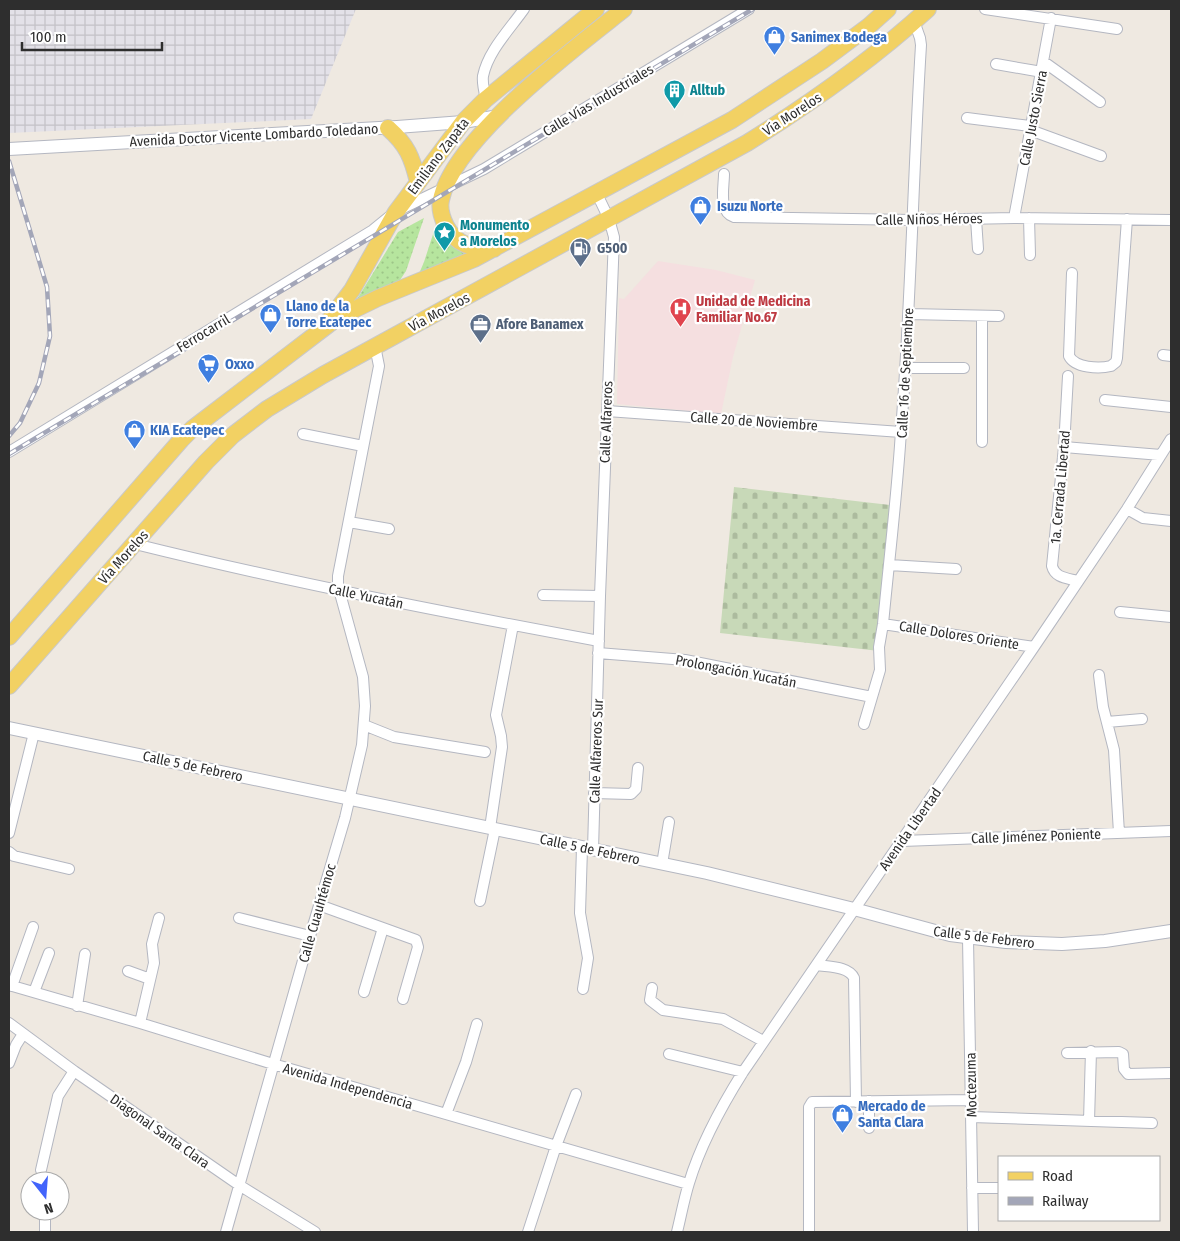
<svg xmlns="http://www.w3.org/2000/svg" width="1180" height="1241" viewBox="0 0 1180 1241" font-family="'Fira Sans Condensed',sans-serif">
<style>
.industrial{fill:url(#industrial-grid)}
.medical{fill:#f5dfe0}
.grass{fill:url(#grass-dots)}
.cemetery{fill:url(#cemetery-stones)}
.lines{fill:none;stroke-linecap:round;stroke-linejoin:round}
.minor-casing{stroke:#b4b7c1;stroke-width:12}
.tertiary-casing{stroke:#b4b7c1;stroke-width:14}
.primary-casing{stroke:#c9c9c9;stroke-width:18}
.minor{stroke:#fff;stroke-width:10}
.tertiary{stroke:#fff;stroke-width:12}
.primary{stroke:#f2d163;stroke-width:16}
.rail-casing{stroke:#a3a6b8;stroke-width:4.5}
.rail{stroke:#fff;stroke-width:2.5;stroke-dasharray:8;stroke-linecap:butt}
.labels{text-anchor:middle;stroke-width:4.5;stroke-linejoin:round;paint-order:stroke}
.shop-label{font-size:14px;font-weight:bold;fill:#366cbe;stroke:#fff;text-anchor:start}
.culture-label{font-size:14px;font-weight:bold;fill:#0d838f;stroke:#fff;text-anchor:start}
.street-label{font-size:14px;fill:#2e2e2e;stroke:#fff}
.service-label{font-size:14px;font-weight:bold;fill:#4e5e75;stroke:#fff;text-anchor:start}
.health-label{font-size:14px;font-weight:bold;fill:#be3a42;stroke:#fff;text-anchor:start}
</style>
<defs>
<pattern id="industrial-grid" width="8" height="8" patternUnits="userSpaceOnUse" patternTransform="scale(1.25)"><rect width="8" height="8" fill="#e3e1e8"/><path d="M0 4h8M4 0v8" fill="none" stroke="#c3c1c7"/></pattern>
<pattern id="grass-dots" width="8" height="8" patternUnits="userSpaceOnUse" patternTransform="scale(1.25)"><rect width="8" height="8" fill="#b6e59e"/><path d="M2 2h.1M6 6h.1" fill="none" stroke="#9dc588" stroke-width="1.8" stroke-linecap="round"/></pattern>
<pattern id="cemetery-stones" width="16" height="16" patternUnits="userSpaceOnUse" patternTransform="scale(1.25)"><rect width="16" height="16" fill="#c8d9b8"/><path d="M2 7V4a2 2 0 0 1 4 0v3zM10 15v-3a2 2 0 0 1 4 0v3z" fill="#acbb9e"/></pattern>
</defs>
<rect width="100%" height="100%" fill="#efe9e1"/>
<path class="industrial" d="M 9,9 L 356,9 L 311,119 L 9,133 Z"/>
<path class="medical" d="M 658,261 L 716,270 L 755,280 L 733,357 L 721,414 L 617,404 L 619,298 L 624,299 Z"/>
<path class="grass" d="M 424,218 L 406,271 L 398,283 L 356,301 L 398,232 Z
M 437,222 L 473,253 L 418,276 L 424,262 Z"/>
<path class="cemetery" d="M 734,487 L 890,505 L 879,651 L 720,633 Z"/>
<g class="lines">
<defs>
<path id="minor" d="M 985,9 L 1117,29
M 1044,62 L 1100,102
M 996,64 L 1042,72
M 486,99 C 484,91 482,83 483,76 C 488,51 510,29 524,9
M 967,118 L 1030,126
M 1030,130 L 1101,156
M 724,174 C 724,187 718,212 734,217 L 912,220 L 1014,218 L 1171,220
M 401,209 L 484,169 L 749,9
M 1014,218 L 1051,18
M 1029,218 L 1030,255
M 976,219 L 978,249
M 1072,273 L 1069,356 C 1075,368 1099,369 1111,366 L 1116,362 L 1117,358 L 1127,219
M 909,314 L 999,316
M 1163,355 L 1171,356
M 905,368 L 964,368
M 1068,376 L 1064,447 L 1052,566 C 1055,578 1067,578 1078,581
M 1105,400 L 1171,407
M 607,411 L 901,432
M 303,434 L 363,446
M 982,442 L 982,316
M 1064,447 L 1161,455
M 9,452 L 373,230 L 389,217
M 1127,509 L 1143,518 L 1171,521
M 349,522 L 389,529
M 135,544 C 288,582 443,612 599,641
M 889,565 L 956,569
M 543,595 L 600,596
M 1120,612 L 1171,617
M 883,624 L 1034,647
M 598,653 L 685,660 L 872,697
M 1099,675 L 1103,707 L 1114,750 L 1119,833
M 1107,722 L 1142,719
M 864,724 L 880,670 L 879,647 L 883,624 C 889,560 897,496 901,431 C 911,303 913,174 921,45 L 920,38 L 914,21
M 364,725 L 394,737 L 485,752
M 594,793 L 631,794 L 636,789 L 638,768
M 490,828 L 502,747 L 501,736 L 496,715 L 513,625
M 9,833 L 34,733
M 902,841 L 1171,831
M 582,848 L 580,913 L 588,958 L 583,989
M 593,850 L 600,596 L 614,237 L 609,219 L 597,194
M 9,852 L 14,856 L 69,869
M 662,864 L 669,822
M 480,901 L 495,829
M 319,905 L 416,940 L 418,947 L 403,999
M 239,918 L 310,936
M 968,938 L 973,1232
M 817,965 C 828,967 849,966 854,978 L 856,1102
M 128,971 L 150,979
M 9,985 L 140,1023 L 273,1064 L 688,1184
M 12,986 L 33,927
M 652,988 L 650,1000 L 663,1010 L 723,1019 L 763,1041
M 34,992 L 49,953
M 364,992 L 383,928
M 77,1006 L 85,954
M 9,1023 L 74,1071 L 239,1185 L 315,1232
M 140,1023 L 154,963 L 152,944 L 159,918
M 1067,1053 L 1119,1052 L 1123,1054 L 1124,1069 L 1128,1074 L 1171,1073
M 669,1054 L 743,1072
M 9,1063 L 16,1045 L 23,1034
M 446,1114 L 466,1062 L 477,1024
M 971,1117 L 1152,1123
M 1089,1121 L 1091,1051
M 869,1128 L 869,1101
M 41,1170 L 58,1096 L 74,1071
M 972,1188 L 999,1188
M 45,1211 L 45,1232
M 226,1232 L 310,936 L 345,818 L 362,745 L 365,706 L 363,677 L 338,586 L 338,576 L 379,366 L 375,346
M 528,1232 L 556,1146 L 576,1094
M 677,1232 C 681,1216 684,1199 689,1183 C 701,1143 721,1107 743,1072 L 1034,647 L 1127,509 L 1171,439
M 809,1232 L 809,1107 L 812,1102 L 971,1100"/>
<path id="tertiary" d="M 9,149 L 397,127 L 463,122 L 499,116
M 9,728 L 707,873 L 854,909 L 950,935 L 1006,942 L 1062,944 L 1105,941 L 1171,931"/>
<path id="primary" d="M 388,128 C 407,145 412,157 418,182
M 494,249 C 473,249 456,245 446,226 C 442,218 439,209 441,200 C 453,139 575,48 624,9
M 330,319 L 352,290 L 396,212 L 463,122 L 486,99 L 596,9
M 9,637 L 181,440 L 192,429 L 337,318 L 378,298 L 474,259 L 732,120 L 822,61 L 869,26 L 888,9
M 9,686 L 206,462 L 233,435 L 267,409 L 323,375 L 747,143 C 811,103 872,60 928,9"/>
</defs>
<use href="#minor" class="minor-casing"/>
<use href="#tertiary" class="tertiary-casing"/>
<use href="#primary" class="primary-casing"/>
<use href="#minor" class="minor"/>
<use href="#tertiary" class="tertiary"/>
<use href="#primary" class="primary"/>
<defs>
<path id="rail" d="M 9,161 L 47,287 L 50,336 L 39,383 L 20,423 L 9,436
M 9,454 L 753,9"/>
</defs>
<use href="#rail" class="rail-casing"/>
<use href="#rail" class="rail"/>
</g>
<defs>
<symbol id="shop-pin" viewBox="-11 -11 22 30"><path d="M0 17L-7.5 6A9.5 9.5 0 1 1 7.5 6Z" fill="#3f7fe0" stroke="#fff"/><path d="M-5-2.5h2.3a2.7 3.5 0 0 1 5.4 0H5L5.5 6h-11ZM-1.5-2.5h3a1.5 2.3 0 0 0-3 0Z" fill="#fff"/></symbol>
<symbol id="building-pin" viewBox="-11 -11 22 30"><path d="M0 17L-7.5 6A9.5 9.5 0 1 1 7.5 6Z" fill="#0f9aa8" stroke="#fff"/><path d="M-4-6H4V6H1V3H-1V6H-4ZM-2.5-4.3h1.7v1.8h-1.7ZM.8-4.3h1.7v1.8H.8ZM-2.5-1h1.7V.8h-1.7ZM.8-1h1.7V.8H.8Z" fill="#fff"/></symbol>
<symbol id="sight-pin" viewBox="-11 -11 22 30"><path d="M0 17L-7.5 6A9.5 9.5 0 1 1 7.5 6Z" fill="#0f9aa8" stroke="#fff"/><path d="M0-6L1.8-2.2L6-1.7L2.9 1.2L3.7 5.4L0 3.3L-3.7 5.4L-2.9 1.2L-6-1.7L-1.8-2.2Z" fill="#fff"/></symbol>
<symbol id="fuel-pin" viewBox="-11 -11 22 30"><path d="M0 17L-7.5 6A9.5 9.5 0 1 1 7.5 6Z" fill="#5c6f8a" stroke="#fff"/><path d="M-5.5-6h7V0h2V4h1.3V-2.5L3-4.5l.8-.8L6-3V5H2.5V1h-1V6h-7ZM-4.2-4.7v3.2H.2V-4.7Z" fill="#fff"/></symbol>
<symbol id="hospital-pin" viewBox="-11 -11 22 30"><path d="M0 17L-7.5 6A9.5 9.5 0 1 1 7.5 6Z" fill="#e0444e" stroke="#fff"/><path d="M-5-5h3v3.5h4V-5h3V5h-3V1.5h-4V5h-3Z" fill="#fff"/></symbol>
<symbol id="office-pin" viewBox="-11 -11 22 30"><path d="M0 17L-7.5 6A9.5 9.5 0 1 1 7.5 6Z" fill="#5c6f8a" stroke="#fff"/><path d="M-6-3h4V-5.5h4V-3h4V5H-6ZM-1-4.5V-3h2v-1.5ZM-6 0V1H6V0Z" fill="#fff"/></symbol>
<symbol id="supermarket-pin" viewBox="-11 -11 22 30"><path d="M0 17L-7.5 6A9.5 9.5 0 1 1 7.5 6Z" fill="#3f7fe0" stroke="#fff"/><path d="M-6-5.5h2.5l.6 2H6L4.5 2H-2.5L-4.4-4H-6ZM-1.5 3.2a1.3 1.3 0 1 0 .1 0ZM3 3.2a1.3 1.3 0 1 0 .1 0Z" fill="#fff"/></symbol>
</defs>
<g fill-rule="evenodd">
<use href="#shop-pin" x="762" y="24" width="25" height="34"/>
<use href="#building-pin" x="662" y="78" width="25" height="34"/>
<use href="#shop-pin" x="688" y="194" width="25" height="34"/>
<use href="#sight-pin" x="432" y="220" width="25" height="34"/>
<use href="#fuel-pin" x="568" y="236" width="25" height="34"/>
<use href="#hospital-pin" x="668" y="296" width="25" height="34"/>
<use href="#shop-pin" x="258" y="302" width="25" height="34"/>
<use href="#office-pin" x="468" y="312" width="25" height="34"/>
<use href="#supermarket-pin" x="196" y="352" width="25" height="34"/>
<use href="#shop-pin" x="122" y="418" width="25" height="34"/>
<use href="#shop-pin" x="830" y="1102" width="25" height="34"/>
</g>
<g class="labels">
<g class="shop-label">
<text x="791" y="42">Sanimex Bodega</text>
<text x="717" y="211">Isuzu Norte</text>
<text x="286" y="311">Llano de la<tspan x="286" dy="16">Torre Ecatepec</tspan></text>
<text x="225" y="369">Oxxo</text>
<text x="150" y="435">KIA Ecatepec</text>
<text x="858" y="1111">Mercado de<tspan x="858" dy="16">Santa Clara</tspan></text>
</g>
<g class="culture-label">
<text x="690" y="95">Alltub</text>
<text x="460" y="230">Monumento<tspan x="460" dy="16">a Morelos</tspan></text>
</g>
<g class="street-label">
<text transform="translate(598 100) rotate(-31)" y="5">Calle Vías Industriales</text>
<text transform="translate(792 114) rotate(-33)" y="5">Vía Morelos</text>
<text transform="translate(1033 118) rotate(-79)" y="5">Calle Justo Sierra</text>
<text transform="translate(254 135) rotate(-3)" y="5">Avenida Doctor Vicente Lombardo Toledano</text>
<text transform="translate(438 156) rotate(-53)" y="5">Emiliano Zapata</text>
<text transform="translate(929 219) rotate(-1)" y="5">Calle Niños Héroes</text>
<text transform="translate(439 312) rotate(-28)" y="5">Vía Morelos</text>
<text transform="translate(203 333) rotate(-31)" y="5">Ferrocarril</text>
<text transform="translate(905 373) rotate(-87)" y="5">Calle 16 de Septiembre</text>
<text transform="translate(754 421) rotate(4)" y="5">Calle 20 de Noviembre</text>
<text transform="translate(606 422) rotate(-88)" y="5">Calle Alfareros</text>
<text transform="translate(1060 487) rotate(-85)" y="5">1a. Cerrada Libertad</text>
<text transform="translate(123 557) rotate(-48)" y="5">Vía Morelos</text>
<text transform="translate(366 596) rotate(12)" y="5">Calle Yucatán</text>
<text transform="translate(959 635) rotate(9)" y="5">Calle Dolores Oriente</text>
<text transform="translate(736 671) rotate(11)" y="5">Prolongación Yucatán</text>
<text transform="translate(596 751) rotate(-88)" y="5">Calle Alfareros Sur</text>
<text transform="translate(193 766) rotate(12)" y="5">Calle 5 de Febrero</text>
<text transform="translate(910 829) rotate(-55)" y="5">Avenida Libertad</text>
<text transform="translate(1036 836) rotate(-2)" y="5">Calle Jiménez Poniente</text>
<text transform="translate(590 849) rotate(12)" y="5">Calle 5 de Febrero</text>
<text transform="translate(317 913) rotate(-74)" y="5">Calle Cuauhtémoc</text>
<text transform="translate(984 937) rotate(7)" y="5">Calle 5 de Febrero</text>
<text transform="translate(971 1085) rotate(-91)" y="5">Moctezuma</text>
<text transform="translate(348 1086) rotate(16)" y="5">Avenida Independencia</text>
<text transform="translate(160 1131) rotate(35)" y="5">Diagonal Santa Clara</text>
</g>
<g class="service-label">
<text x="597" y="253">G500</text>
<text x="496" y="329">Afore Banamex</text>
</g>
<g class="health-label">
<text x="696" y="306">Unidad de Medicina<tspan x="696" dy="16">Familiar No.67</tspan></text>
</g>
</g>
<rect width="1180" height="1241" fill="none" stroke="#2e2e2e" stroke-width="20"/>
<rect x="998" y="1156" width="162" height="65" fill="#ffffff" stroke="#ababab"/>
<rect x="1008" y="1172" width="25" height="8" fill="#f2d163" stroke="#ababab"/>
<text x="1042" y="1181" font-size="15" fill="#2e2e2e">Road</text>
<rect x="1008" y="1197" width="25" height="8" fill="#a3a6b8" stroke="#ababab"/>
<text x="1042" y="1206" font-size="15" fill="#2e2e2e">Railway</text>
<g transform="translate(45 1196) rotate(163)"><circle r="24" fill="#ffffff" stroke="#ababab"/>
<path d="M0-4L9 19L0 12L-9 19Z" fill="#4264fb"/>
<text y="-8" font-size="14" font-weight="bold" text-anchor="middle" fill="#2e2e2e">N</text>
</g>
<path d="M22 42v8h140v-8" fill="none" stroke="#2e2e2e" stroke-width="2.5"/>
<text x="30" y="42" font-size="15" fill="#2e2e2e" stroke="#ffffff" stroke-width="4" paint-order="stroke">100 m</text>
</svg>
